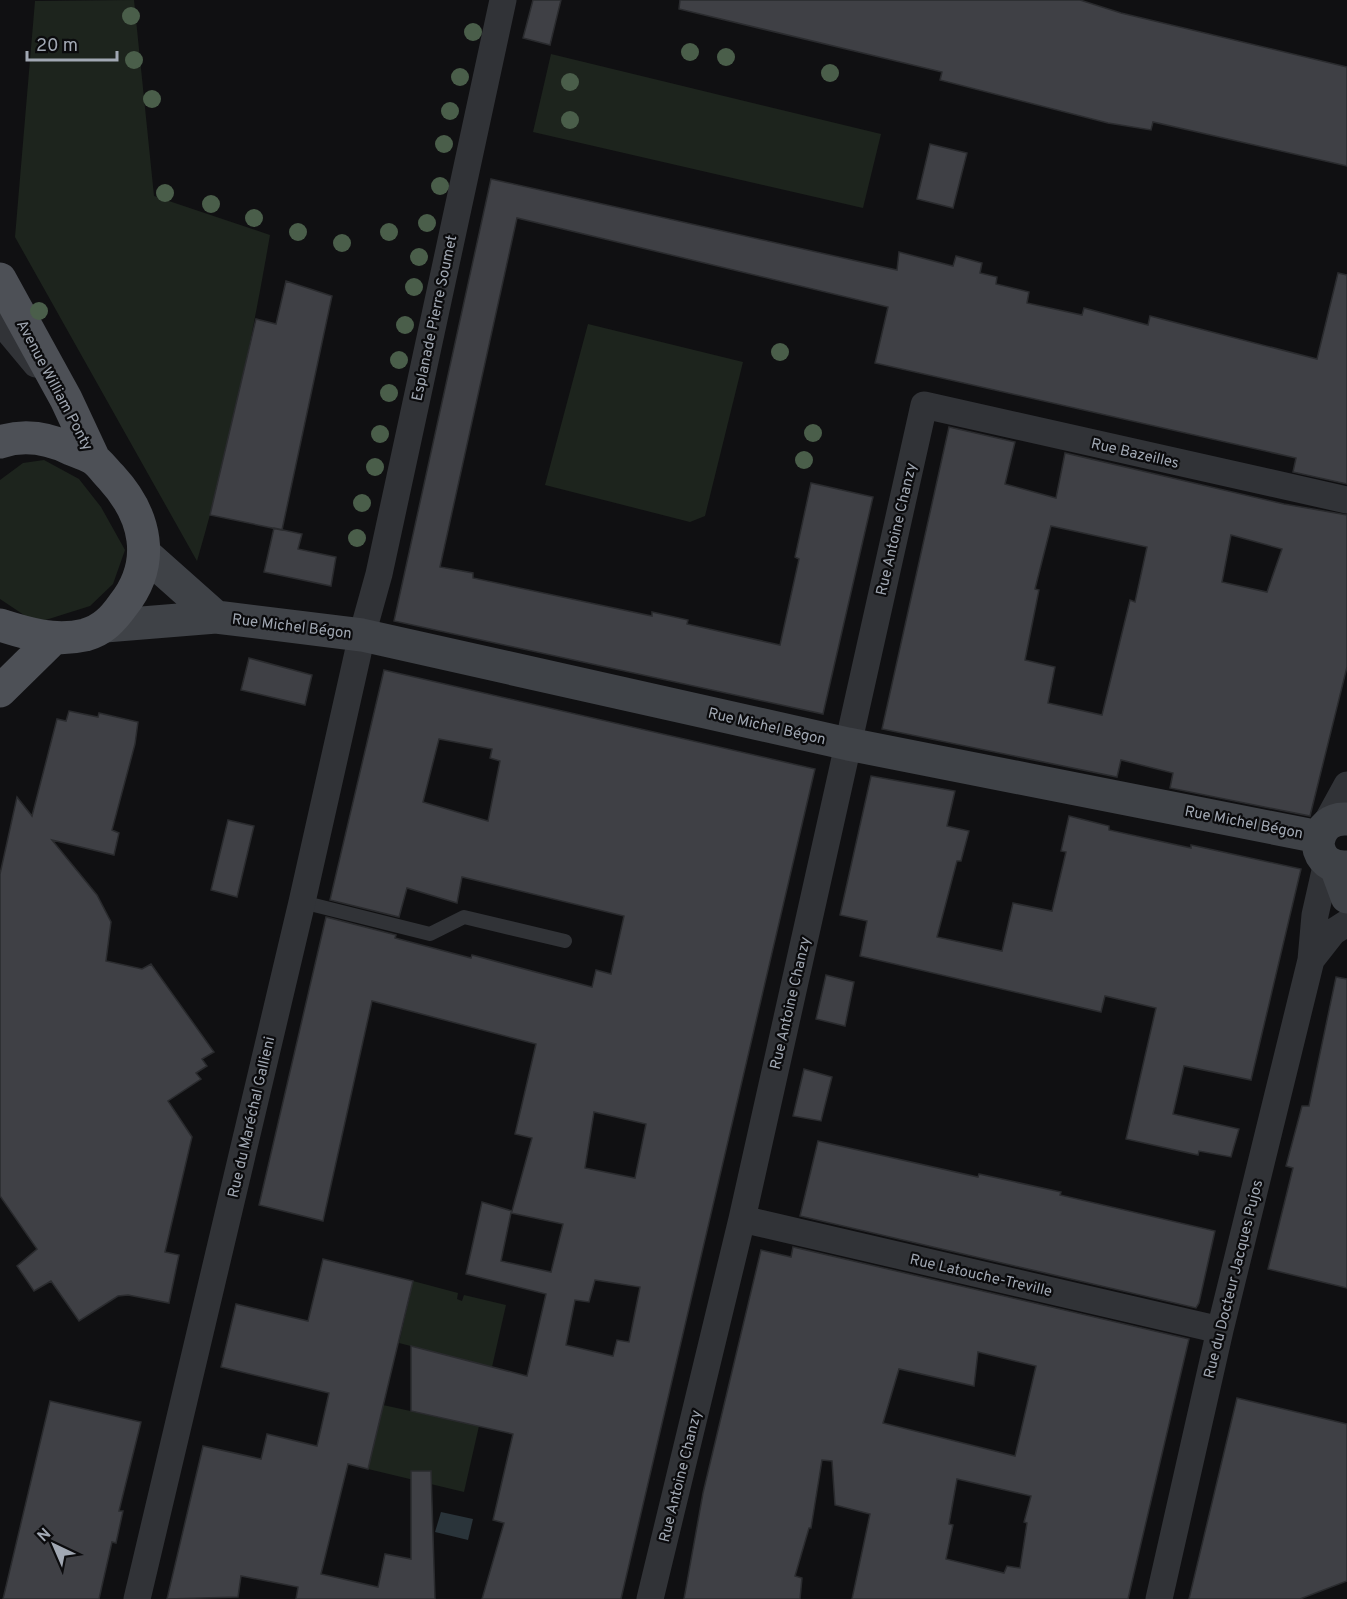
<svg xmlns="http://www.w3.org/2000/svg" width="1347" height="1599" viewBox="0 0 1347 1599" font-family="Overpass,sans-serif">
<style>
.green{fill:#1d241d}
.water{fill:#2a343a}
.building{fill:#3f4045;stroke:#2a2b2e;stroke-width:1.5;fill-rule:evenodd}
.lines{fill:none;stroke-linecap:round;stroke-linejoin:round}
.service{stroke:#313337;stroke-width:14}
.minor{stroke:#313337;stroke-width:27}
.secondary{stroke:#3f4247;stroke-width:33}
.primary{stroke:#4d5056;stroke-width:33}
.tree{fill:#4a5e4a}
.labels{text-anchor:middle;stroke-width:4.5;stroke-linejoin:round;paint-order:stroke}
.street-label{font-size:15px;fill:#a1a8b3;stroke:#0b0b0d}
</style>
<rect width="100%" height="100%" fill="#101012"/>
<path class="green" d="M 134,0 L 154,196 L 270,235 C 251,345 228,455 197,561 L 15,237 L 35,1 Z
M 551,54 L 881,134 L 863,208 L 533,132 Z
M 588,324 L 743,362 L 705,516 L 690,522 L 545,485 Z
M 44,460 L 79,479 L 101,507 L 125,550 L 113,584 L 90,606 L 36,623 L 0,599 L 0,480 L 23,463 Z
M 413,1281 L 458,1293 L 457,1299 L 462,1301 L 464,1295 L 506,1305 L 492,1367 L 399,1343 Z
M 383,1405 L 479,1426 L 464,1492 L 368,1469 Z"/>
<path class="water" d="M 441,1512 L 473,1519 L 468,1540 L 435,1532 Z"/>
<path class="building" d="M 533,0 L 561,0 L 550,45 L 523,38 Z
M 680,0 L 1080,0 L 1121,13 L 1347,67 L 1347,166 L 1153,122 L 1151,130 L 1108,123 L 940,80 L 942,72 L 679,9 Z
M 930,144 L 967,153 L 953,208 L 917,199 Z
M 491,179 L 897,270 L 899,252 L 953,266 L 956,256 L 982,263 L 980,273 L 997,277 L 996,284 L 1029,292 L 1027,303 L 1082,315 L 1084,308 L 1148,325 L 1150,316 L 1317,359 L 1338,273 L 1347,275 L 1347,484 L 1293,472 L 1296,458 L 875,363 L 888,307 L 517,218 L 440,567 L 473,573 L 473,578 L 652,616 L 652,612 L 688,620 L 687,624 L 780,645 L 799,559 L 795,557 L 811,483 L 873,497 L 823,714 L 394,621 Z
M 286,281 L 332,296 L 282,530 L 210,515 L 256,319 L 276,324 Z
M 949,427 L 1015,442 L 1005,484 L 1056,498 L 1065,453 L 1284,504 L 1347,515 L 1347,667 L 1310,816 L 1170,788 L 1173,773 L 1121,760 L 1117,777 L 882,729 ZM 1051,526 L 1147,547 L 1135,602 L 1130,600 L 1102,715 L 1048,703 L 1055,667 L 1025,660 L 1039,590 L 1035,589 ZM 1231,535 L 1282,549 L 1267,592 L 1222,582 Z
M 274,528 L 302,534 L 298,549 L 336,557 L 331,586 L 264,572 Z
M 249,658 L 312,675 L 305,705 L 241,690 Z
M 384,670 L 815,769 L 621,1599 L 482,1599 L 504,1523 L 493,1520 L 513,1434 L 411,1411 L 411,1346 L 527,1376 L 546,1294 L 466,1274 L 482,1202 L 512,1211 L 532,1138 L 515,1134 L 536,1044 L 372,1001 L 323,1221 L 259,1205 L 326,917 L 396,935 L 395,938 L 471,958 L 472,955 L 592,987 L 596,970 L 611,974 L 624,916 L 462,877 L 457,903 L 407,888 L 399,917 L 330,900 ZM 439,739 L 492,749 L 490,758 L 500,761 L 488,821 L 423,802 ZM 594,1112 L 646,1124 L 635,1178 L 585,1168 ZM 511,1213 L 563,1224 L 551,1272 L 501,1261 ZM 595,1280 L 640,1287 L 629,1342 L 617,1340 L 613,1356 L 566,1345 L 575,1300 L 589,1302 Z
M 69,711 L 98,717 L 99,713 L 138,722 L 135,744 L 112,830 L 119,833 L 114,855 L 52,840 L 97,895 L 111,922 L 106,961 L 142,969 L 151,964 L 214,1052 L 202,1059 L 207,1066 L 196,1073 L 201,1079 L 168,1101 L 192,1137 L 165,1252 L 179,1255 L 169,1303 L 128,1295 L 118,1296 L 79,1321 L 51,1281 L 34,1291 L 17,1266 L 37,1249 L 0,1196 L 0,874 L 17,797 L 32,816 L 57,719 L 66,721 Z
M 871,776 L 955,791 L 947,826 L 969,831 L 961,861 L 957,861 L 937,937 L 1002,951 L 1013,903 L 1052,911 L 1066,852 L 1061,851 L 1069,816 L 1109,826 L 1109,830 L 1191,848 L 1191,845 L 1301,869 L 1251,1080 L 1184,1066 L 1173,1114 L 1239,1129 L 1231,1157 L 1199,1151 L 1198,1155 L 1126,1139 L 1156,1008 L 1105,996 L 1101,1012 L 860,956 L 867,921 L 840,915 Z
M 228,820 L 254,826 L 237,897 L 211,890 Z
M 826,975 L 854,982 L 845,1026 L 816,1019 Z
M 1336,977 L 1347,979 L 1347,1288 L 1268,1269 L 1293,1168 L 1286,1166 L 1302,1106 L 1309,1106 Z
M 804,1069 L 832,1077 L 821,1121 L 793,1116 Z
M 818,1141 L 978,1177 L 979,1174 L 1061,1192 L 1060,1195 L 1215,1231 L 1199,1303 L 1196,1308 L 800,1216 Z
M 793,1247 L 1189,1339 L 1128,1599 L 852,1599 L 870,1514 L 835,1505 L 832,1461 L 822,1460 L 811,1528 L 809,1528 L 795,1576 L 802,1578 L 800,1599 L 684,1599 L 703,1493 L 761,1250 L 791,1257 ZM 978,1352 L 1036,1366 L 1015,1456 L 883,1423 L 899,1369 L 974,1386 ZM 957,1479 L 1031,1496 L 1024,1522 L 1027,1523 L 1020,1568 L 1007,1566 L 1004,1573 L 946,1559 L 953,1525 L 949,1524 Z
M 323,1259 L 413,1281 L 368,1469 L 348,1464 L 321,1574 L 378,1587 L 385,1554 L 411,1559 L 411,1471 L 431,1471 L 435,1599 L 296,1599 L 298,1587 L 241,1576 L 238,1597 L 167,1599 L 203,1446 L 261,1459 L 267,1434 L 317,1446 L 329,1393 L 221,1367 L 236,1304 L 308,1321 Z
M 1237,1398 L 1347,1424 L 1347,1581 L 1300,1599 L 1189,1599 Z
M 50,1401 L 141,1422 L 119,1511 L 123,1511 L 116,1543 L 112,1542 L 99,1599 L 3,1599 Z"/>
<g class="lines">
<path class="service" d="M 302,902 L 430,934 L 464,917 L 565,941"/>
<path class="minor" d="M 0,321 L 36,364
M 1324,827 L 1347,785
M 1311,960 L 1333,932 L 1347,923
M 742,1219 L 1220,1330
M 137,1599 L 302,902 L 362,635 L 379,574 L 503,0
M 650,1599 L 742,1219 L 924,405 L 1347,500
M 1159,1599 L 1220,1330 L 1311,960 L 1315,915 L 1327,862"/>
<path class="secondary" d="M 144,553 L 216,617
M 105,626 L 216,617 L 362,635 L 848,744 L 1319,837
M 1347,819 C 1331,818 1320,827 1318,844 C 1320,860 1331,868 1347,867
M 1336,867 L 1347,897"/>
<path class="primary" d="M 0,279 L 66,399 L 94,459
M 0,442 C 24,434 48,438 71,449 C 78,452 85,454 92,458 C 99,462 105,471 111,477 C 146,515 157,562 123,605 C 113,619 103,630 85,635 C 55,642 28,634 0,625
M 0,691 L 54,638"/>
</g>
<g class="tree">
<circle cx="131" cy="16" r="9"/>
<circle cx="473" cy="32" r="9"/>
<circle cx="690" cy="52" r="9"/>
<circle cx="726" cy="57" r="9"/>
<circle cx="134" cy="60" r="9"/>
<circle cx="830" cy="73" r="9"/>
<circle cx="460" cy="77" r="9"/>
<circle cx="570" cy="82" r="9"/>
<circle cx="152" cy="99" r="9"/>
<circle cx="450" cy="111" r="9"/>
<circle cx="570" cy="120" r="9"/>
<circle cx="444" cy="144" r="9"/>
<circle cx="440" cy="186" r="9"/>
<circle cx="165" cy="193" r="9"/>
<circle cx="211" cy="204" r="9"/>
<circle cx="254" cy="218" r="9"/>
<circle cx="427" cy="223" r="9"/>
<circle cx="298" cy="232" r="9"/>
<circle cx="389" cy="232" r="9"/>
<circle cx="342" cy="243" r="9"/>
<circle cx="419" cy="257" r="9"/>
<circle cx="414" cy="287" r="9"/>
<circle cx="39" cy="311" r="9"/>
<circle cx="405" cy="325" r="9"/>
<circle cx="780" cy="352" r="9"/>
<circle cx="399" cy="360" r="9"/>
<circle cx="389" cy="393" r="9"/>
<circle cx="813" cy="433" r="9"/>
<circle cx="380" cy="434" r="9"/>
<circle cx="804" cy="460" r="9"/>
<circle cx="375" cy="467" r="9"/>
<circle cx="362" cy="503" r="9"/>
<circle cx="357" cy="538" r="9"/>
</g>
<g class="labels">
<g class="street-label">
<text transform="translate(434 318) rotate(-78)" y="5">Esplanade Pierre Soumet</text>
<text transform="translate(55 385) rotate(62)" y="5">Avenue William Ponty</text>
<text transform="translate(1135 453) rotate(13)" y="5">Rue Bazeilles</text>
<text transform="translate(896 529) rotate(-77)" y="5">Rue Antoine Chanzy</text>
<text transform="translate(292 626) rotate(7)" y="5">Rue Michel Bégon</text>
<text transform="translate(767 726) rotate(13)" y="5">Rue Michel Bégon</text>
<text transform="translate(1244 822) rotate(11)" y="5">Rue Michel Bégon</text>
<text transform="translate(790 1003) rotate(-77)" y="5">Rue Antoine Chanzy</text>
<text transform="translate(251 1117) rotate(-77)" y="5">Rue du Maréchal Gallieni</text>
<text transform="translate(981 1275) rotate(13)" y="5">Rue Latouche-Treville</text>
<text transform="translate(1233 1279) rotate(-76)" y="5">Rue du Docteur Jacques Pujos</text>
<text transform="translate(680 1476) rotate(-76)" y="5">Rue Antoine Chanzy</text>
</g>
</g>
<g transform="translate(54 1545) rotate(316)" stroke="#0b0b0d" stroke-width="4.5" paint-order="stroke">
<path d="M0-4.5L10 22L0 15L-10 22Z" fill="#a1a8b3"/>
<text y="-9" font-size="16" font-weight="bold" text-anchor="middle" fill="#a1a8b3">N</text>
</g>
<path d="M27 51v9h90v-9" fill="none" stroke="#a1a8b3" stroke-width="3"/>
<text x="36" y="51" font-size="18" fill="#a1a8b3" stroke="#0b0b0d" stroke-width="4.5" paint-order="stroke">20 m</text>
</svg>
